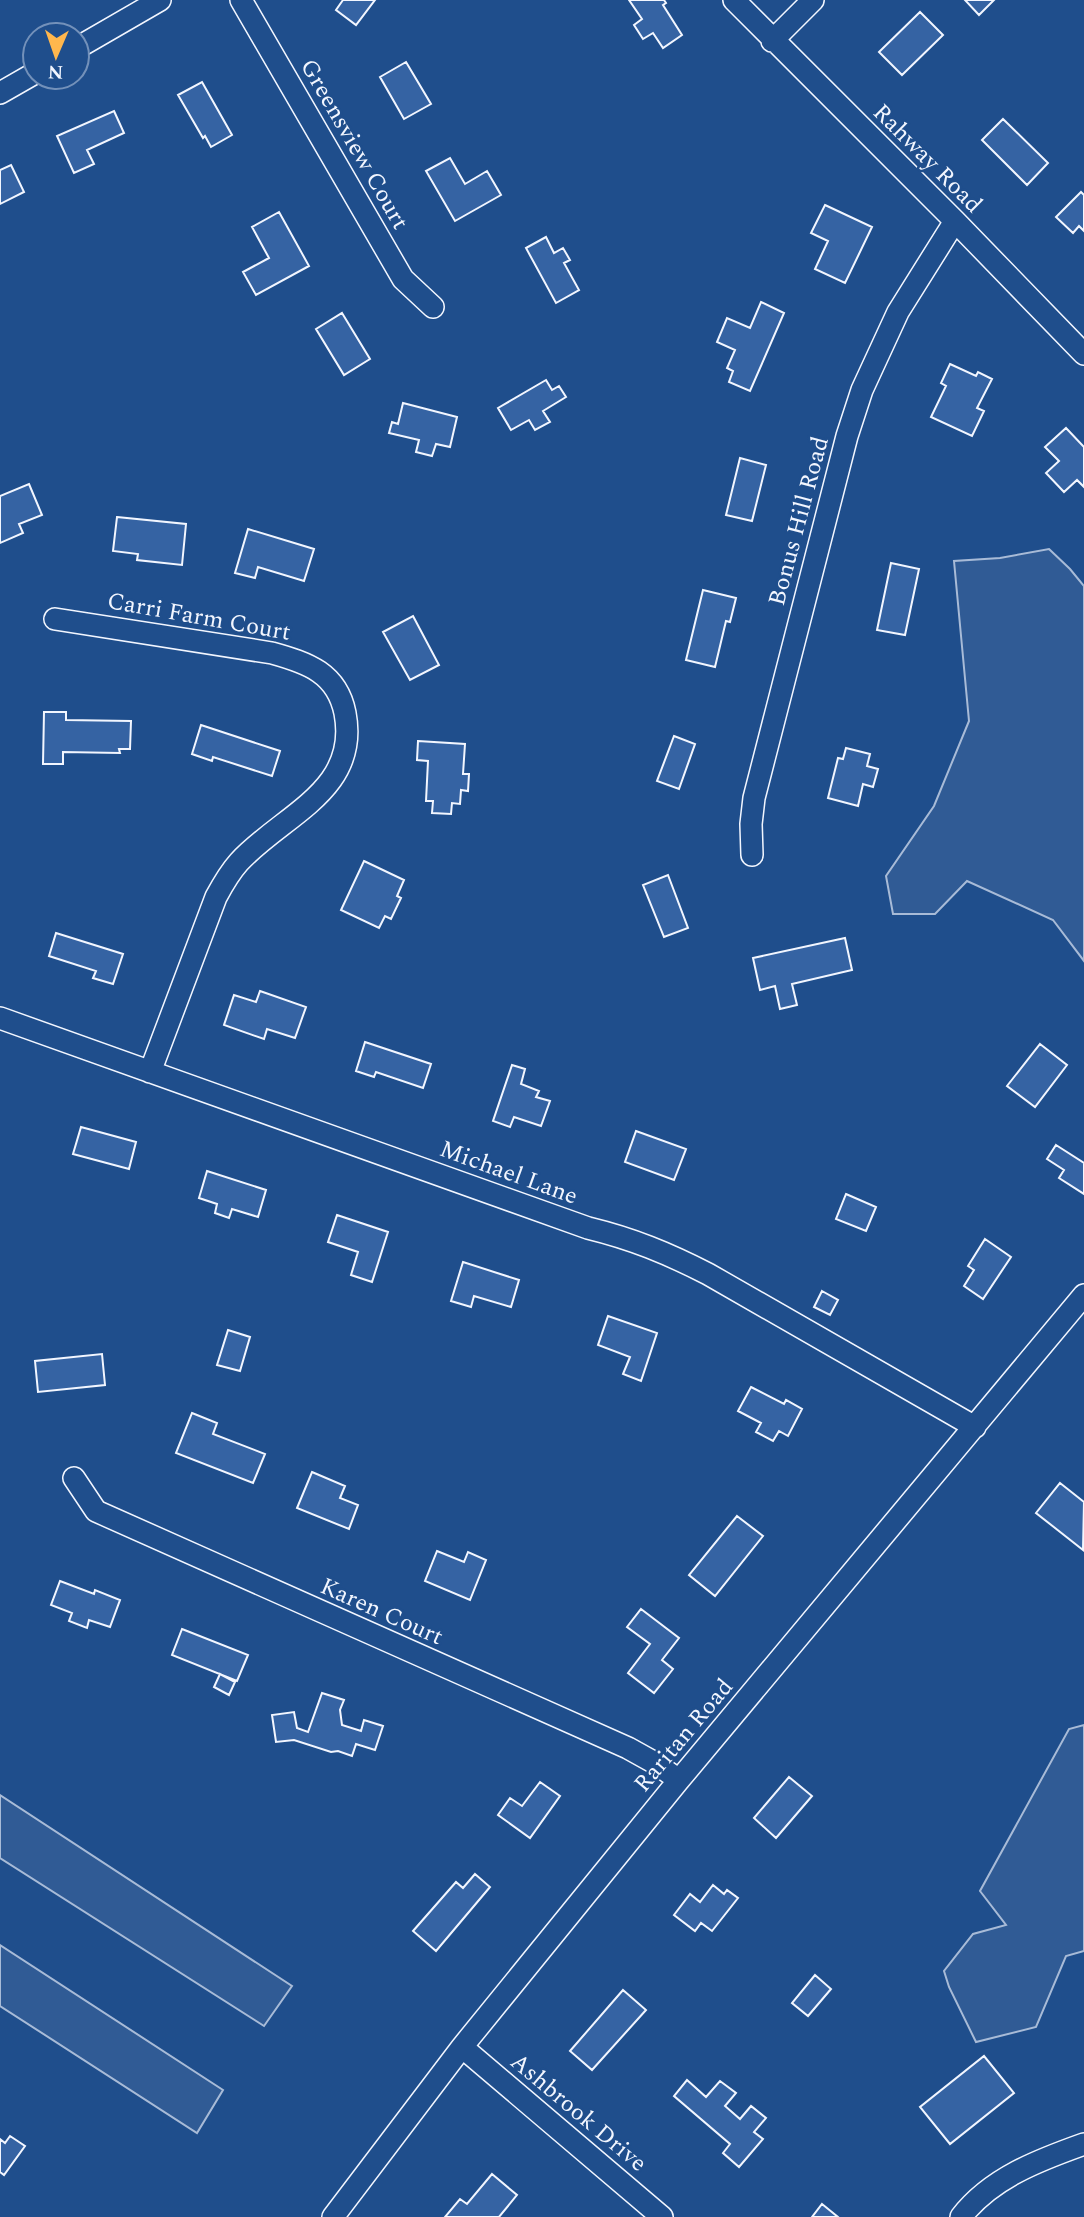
<svg xmlns="http://www.w3.org/2000/svg" width="1084" height="2217" viewBox="0 0 1084 2217" font-family="Spectral,serif">
<style>
.built{fill:#305b95;stroke:#a8bbd7;stroke-width:2}
.building{fill:#3563a3;stroke:#f2f6ff;stroke-width:2}
.lines{fill:none;stroke-linecap:round;stroke-linejoin:round}
.minor-casing{stroke:#f2f6ff;stroke-width:24}
.minor{stroke:#1f4e8c;stroke-width:21}
.labels{text-anchor:middle;stroke-width:5;stroke-linejoin:round;paint-order:stroke}
.street-label{font-size:24px;fill:#f2f6ff;stroke:#1f4e8c}
</style>
<rect width="100%" height="100%" fill="#1f4e8c"/>
<path class="built" d="M 1049,549 L 1070,569 L 1084,586 L 1084,961 L 1053,920 L 967,881 L 935,914 L 893,914 L 886,876 L 934,806 L 969,721 L 954,561 L 1000,558 Z
M 1084,1725 L 1084,1951 L 1066,1956 L 1036,2027 L 976,2042 L 949,1987 L 944,1971 L 973,1934 L 1006,1925 L 980,1891 L 1069,1729 Z
M 0,1795 L 292,1986 L 264,2026 L 0,1858 Z
M 0,1945 L 223,2090 L 197,2133 L 0,2006 Z"/>
<path class="building" d="M 343,0 L 375,0 L 356,25 L 336,10 Z
M 629,0 L 664,0 L 666,3 L 663,5 L 682,35 L 663,48 L 653,33 L 643,39 L 634,25 L 642,19 Z
M 965,0 L 994,0 L 979,15 Z
M 920,12 L 943,35 L 902,75 L 879,52 Z
M 406,62 L 431,104 L 404,119 L 380,77 Z
M 202,82 L 232,135 L 211,147 L 205,136 L 203,138 L 178,95 Z
M 114,111 L 124,133 L 87,150 L 94,164 L 74,173 L 57,136 Z
M 1003,119 L 1048,163 L 1027,185 L 982,140 Z
M 450,158 L 465,184 L 487,171 L 501,195 L 455,221 L 426,171 Z
M 11,165 L 24,192 L 0,204 L 0,170 Z
M 1081,192 L 1084,195 L 1084,231 L 1079,226 L 1073,233 L 1056,217 Z
M 825,205 L 872,227 L 845,283 L 815,269 L 828,241 L 811,233 Z
M 279,212 L 309,266 L 256,295 L 243,272 L 269,258 L 252,227 Z
M 546,237 L 554,253 L 563,248 L 570,260 L 564,263 L 579,290 L 556,303 L 526,248 Z
M 761,302 L 784,313 L 750,391 L 729,382 L 733,371 L 727,368 L 735,350 L 717,342 L 727,318 L 750,328 Z
M 342,313 L 370,359 L 344,375 L 316,329 Z
M 950,364 L 976,376 L 978,372 L 992,379 L 977,408 L 984,411 L 972,436 L 931,417 L 946,386 L 941,383 Z
M 546,380 L 552,390 L 559,386 L 566,397 L 543,411 L 550,422 L 535,430 L 529,420 L 511,430 L 498,408 Z
M 403,403 L 457,417 L 450,447 L 436,444 L 432,456 L 416,452 L 419,440 L 389,433 L 392,422 L 398,424 Z
M 1066,428 L 1084,447 L 1084,487 L 1077,480 L 1064,492 L 1046,473 L 1059,461 L 1045,447 Z
M 740,458 L 766,465 L 752,521 L 726,515 Z
M 29,484 L 42,515 L 19,524 L 23,533 L 0,543 L 0,496 Z
M 117,517 L 186,524 L 182,565 L 137,560 L 138,554 L 113,551 Z
M 248,529 L 314,549 L 304,581 L 258,567 L 255,578 L 235,573 Z
M 891,563 L 919,569 L 905,635 L 877,630 Z
M 703,590 L 736,598 L 730,622 L 726,621 L 715,667 L 686,660 Z
M 413,616 L 439,665 L 410,680 L 383,632 Z
M 44,712 L 66,712 L 66,720 L 131,721 L 130,749 L 119,749 L 120,753 L 63,752 L 63,764 L 43,764 Z
M 201,725 L 280,751 L 272,776 L 213,757 L 212,761 L 192,754 Z
M 674,736 L 695,744 L 679,789 L 657,781 Z
M 418,741 L 465,744 L 463,774 L 469,774 L 468,791 L 461,790 L 460,804 L 452,803 L 451,814 L 432,813 L 433,801 L 426,801 L 428,761 L 417,760 Z
M 846,748 L 870,754 L 867,766 L 878,769 L 873,787 L 863,784 L 858,806 L 828,798 L 838,758 L 843,759 Z
M 364,861 L 404,880 L 397,896 L 401,898 L 391,919 L 385,916 L 379,928 L 341,910 Z
M 668,875 L 688,928 L 664,937 L 643,885 Z
M 56,933 L 123,954 L 113,984 L 93,978 L 96,971 L 49,956 Z
M 845,938 L 852,970 L 792,984 L 797,1005 L 780,1009 L 775,986 L 760,990 L 753,958 Z
M 260,991 L 306,1007 L 295,1038 L 267,1029 L 264,1039 L 224,1025 L 234,995 L 256,1002 Z
M 365,1042 L 431,1064 L 423,1088 L 376,1072 L 374,1077 L 356,1071 Z
M 1040,1044 L 1067,1065 L 1035,1107 L 1007,1086 Z
M 512,1065 L 525,1069 L 521,1084 L 539,1091 L 536,1097 L 550,1101 L 541,1126 L 514,1117 L 510,1127 L 493,1121 Z
M 81,1127 L 136,1142 L 129,1169 L 73,1154 Z
M 636,1131 L 686,1149 L 674,1180 L 625,1162 Z
M 1056,1145 L 1084,1163 L 1084,1194 L 1059,1178 L 1064,1170 L 1047,1159 Z
M 207,1171 L 266,1190 L 258,1217 L 232,1209 L 229,1218 L 215,1213 L 217,1204 L 199,1198 Z
M 846,1194 L 876,1207 L 866,1231 L 836,1219 Z
M 337,1215 L 388,1232 L 372,1282 L 351,1275 L 358,1252 L 328,1242 Z
M 985,1239 L 1011,1257 L 983,1299 L 964,1286 L 974,1270 L 968,1266 Z
M 463,1262 L 519,1280 L 511,1307 L 474,1296 L 471,1307 L 451,1301 Z
M 822,1291 L 838,1300 L 830,1315 L 814,1307 Z
M 608,1316 L 657,1333 L 641,1381 L 623,1374 L 630,1357 L 598,1345 Z
M 228,1330 L 250,1337 L 240,1371 L 217,1365 Z
M 102,1354 L 105,1385 L 38,1392 L 35,1361 Z
M 751,1387 L 784,1404 L 786,1400 L 802,1409 L 788,1436 L 779,1431 L 773,1441 L 756,1432 L 761,1423 L 738,1411 Z
M 192,1413 L 217,1423 L 213,1434 L 265,1454 L 253,1483 L 176,1453 Z
M 312,1472 L 345,1486 L 340,1498 L 358,1505 L 349,1529 L 297,1508 Z
M 1060,1483 L 1084,1502 L 1083,1550 L 1036,1513 Z
M 737,1516 L 763,1536 L 715,1596 L 689,1575 Z
M 437,1551 L 464,1562 L 468,1552 L 486,1560 L 470,1600 L 425,1581 Z
M 60,1581 L 94,1594 L 95,1590 L 120,1600 L 110,1627 L 89,1620 L 87,1628 L 69,1621 L 72,1613 L 51,1605 Z
M 641,1609 L 679,1638 L 662,1660 L 673,1669 L 654,1693 L 628,1673 L 650,1644 L 627,1627 Z
M 182,1629 L 248,1655 L 237,1681 L 172,1655 Z
M 220,1674 L 235,1682 L 229,1695 L 214,1687 Z
M 322,1693 L 344,1700 L 340,1710 L 342,1725 L 361,1731 L 364,1720 L 383,1726 L 375,1750 L 356,1744 L 352,1756 L 338,1751 L 331,1752 L 294,1740 L 276,1742 L 272,1715 L 294,1712 L 297,1728 L 308,1732 Z
M 789,1777 L 812,1796 L 776,1838 L 754,1818 Z
M 540,1782 L 560,1796 L 530,1838 L 498,1815 L 510,1798 L 522,1806 Z
M 475,1874 L 490,1887 L 436,1951 L 413,1931 L 456,1882 L 463,1888 Z
M 713,1885 L 724,1894 L 727,1890 L 738,1898 L 712,1931 L 701,1923 L 695,1931 L 674,1915 L 690,1894 L 700,1902 Z
M 815,1975 L 831,1989 L 808,2016 L 792,2003 Z
M 623,1990 L 646,2010 L 592,2070 L 570,2051 Z
M 984,2056 L 1014,2093 L 950,2144 L 920,2107 Z
M 687,2080 L 706,2097 L 720,2081 L 736,2093 L 725,2106 L 740,2119 L 751,2106 L 766,2118 L 754,2132 L 763,2139 L 739,2167 L 723,2153 L 730,2144 L 674,2096 Z
M 10,2136 L 25,2146 L 4,2175 L 0,2172 L 0,2139 L 5,2143 Z
M 492,2174 L 517,2195 L 499,2217 L 445,2217 L 460,2199 L 467,2204 Z
M 822,2204 L 838,2217 L 812,2217 Z"/>
<g class="lines">
<defs>
<path id="minor" d="M 241,0 L 403,279 L 433,307
M 734,0 L 955,221 L 1084,354
M 772,41 L 813,0
M 77,48 L 160,0
M 0,93 L 35,73
M 55,619 L 272,653 C 308,663 337,673 345,713 C 360,791 282,815 239,862 C 230,872 223,884 216,897 L 150,1072
M 752,855 L 751,824 L 754,798 L 847,436 L 862,390 L 898,312 L 955,221
M 0,1018 L 588,1228 C 633,1239 667,1253 708,1274 L 975,1427
M 74,1478 L 96,1511 L 628,1748 L 655,1763 L 679,1780
M 462,2047 L 662,2217
M 333,2217 L 462,2047 L 679,1780 L 1084,1295
M 961,2217 C 991,2178 1039,2160 1084,2144"/>
</defs>
<use href="#minor" class="minor-casing"/>
<use href="#minor" class="minor"/>
</g>
<g class="labels">
<g class="street-label">
<text transform="translate(355 144) rotate(60)" y="8">Greensview Court</text>
<text transform="translate(928 158) rotate(45)" y="8">Rahway Road</text>
<text transform="translate(798 521) rotate(-75)" y="8">Bonus Hill Road</text>
<text transform="translate(199 616) rotate(10)" y="8">Carri Farm Court</text>
<text transform="translate(509 1172) rotate(20)" y="8">Michael Lane</text>
<text transform="translate(382 1611) rotate(24)" y="8">Karen Court</text>
<text transform="translate(683 1735) rotate(-50)" y="8">Raritan Road</text>
<text transform="translate(579 2112) rotate(40)" y="8">Ashbrook Drive</text>
</g>
</g>
<g transform="translate(56 56) rotate(182)"><circle r="33" fill="#1f4e8c" stroke="#7391ba" stroke-width="2"/>
<path d="M0-5L12 26L0 18L-12 26Z" fill="#ffb74d"/>
<text y="-10" font-size="19" font-weight="bold" text-anchor="middle" fill="#f2f6ff">N</text>
</g>
</svg>
